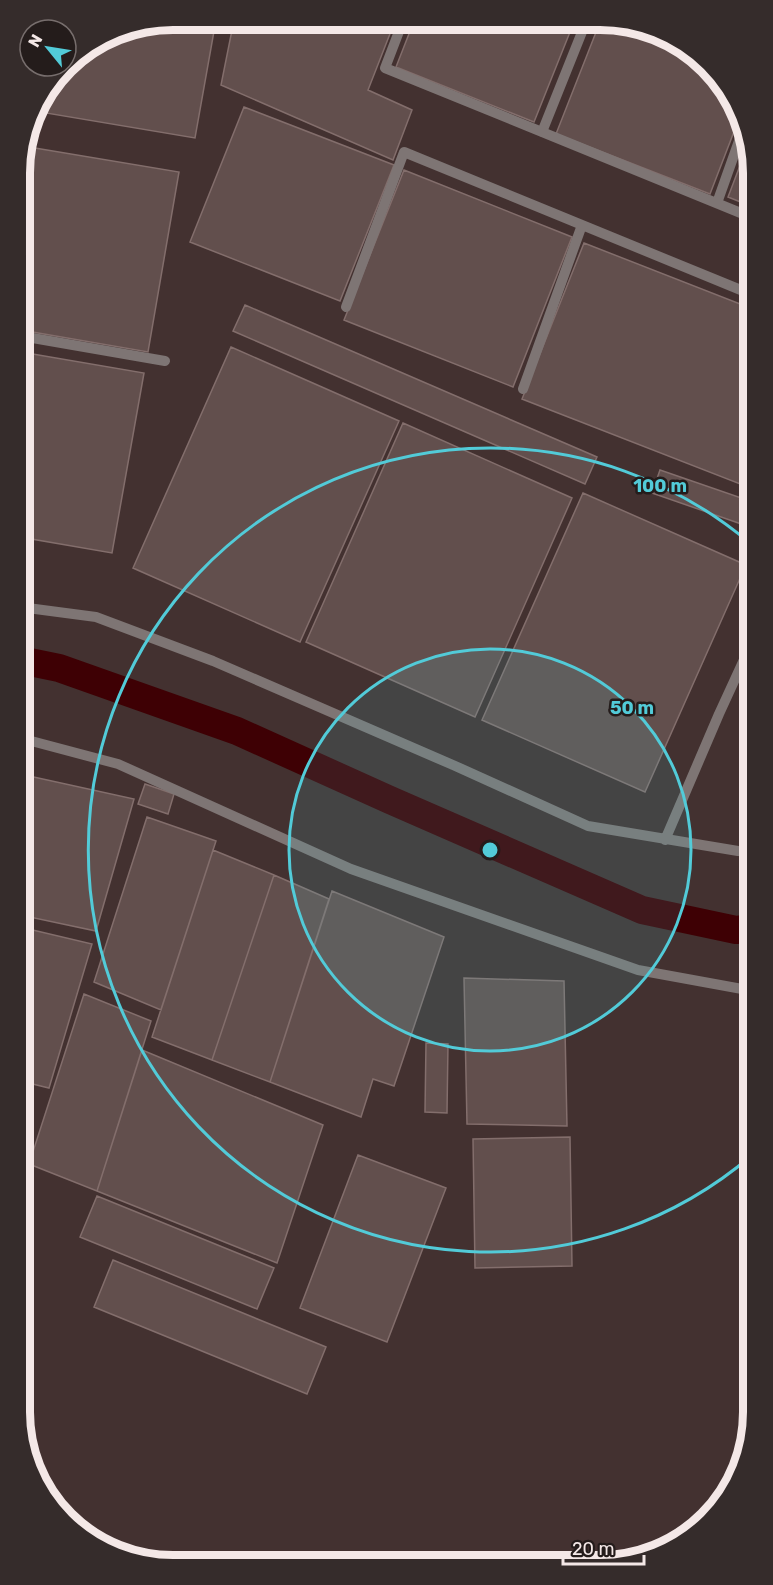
<svg xmlns="http://www.w3.org/2000/svg" width="773" height="1585" viewBox="0 0 773 1585" font-family="Rubik,sans-serif">
<style>
.lines{fill:none;stroke-linecap:round;stroke-linejoin:round}
.canal{stroke:#3e0004;stroke-width:28}
.building{fill:#624f4d;stroke:#836e6c;stroke-width:1.5}
.lane{stroke:#7e7574;stroke-width:10}
.ring{fill:none;stroke:#52cbd8;stroke-width:3}
.rim{fill:none;stroke:#f4e8e7;stroke-width:8}
.centre{fill:#52cbd8;stroke:#241c1b;stroke-width:3}
.ring-label{font-size:18px;text-anchor:middle;font-weight:bold;fill:#52cbd8;stroke:#241c1b;stroke-width:5;stroke-linejoin:round;paint-order:stroke}
</style>
<rect width="100%" height="100%" fill="#433130"/>
<g class="lines">
<path class="canal" d="M 20,660 L 59,668 L 237,731 L 390,800 L 642,910 L 736,930 L 753,928"/>
</g>
<path class="building" d="M 173,20 L 216,20 L 195,138 L 34,111 L 35,105 L 71,58 L 114,31 Z
M 234,20 L 395,21 L 368,90 L 412,110 L 393,160 L 221,85 Z
M 414,21 L 574,22 L 534,122 L 396,67 Z
M 600,22 L 630,22 L 701,57 L 740,116 L 710,194 L 556,134 Z
M 244,107 L 394,165 L 340,301 L 190,242 Z
M 749,142 L 754,173 L 753,207 L 728,197 Z
M 23,146 L 179,172 L 148,352 L 21,330 L 21,153 Z
M 404,170 L 572,237 L 513,387 L 344,320 Z
M 584,243 L 753,309 L 753,489 L 522,399 Z
M 245,305 L 597,457 L 585,484 L 233,331 Z
M 231,347 L 399,421 L 300,642 L 133,568 Z
M 21,352 L 144,373 L 112,553 L 20,537 Z
M 403,423 L 572,498 L 475,717 L 306,642 Z
M 660,470 L 753,502 L 753,509 L 747,526 L 652,493 Z
M 583,493 L 746,565 L 645,792 L 482,720 Z
M 753,710 L 753,729 L 745,728 Z
M 20,774 L 134,799 L 96,931 L 20,915 Z
M 145,784 L 174,794 L 168,814 L 138,804 Z
M 147,817 L 216,841 L 161,1010 L 94,982 Z
M 213,850 L 274,875 L 212,1060 L 152,1037 Z
M 274,875 L 329,899 L 270,1082 L 212,1060 Z
M 332,891 L 444,937 L 394,1086 L 373,1079 L 361,1117 L 270,1082 Z
M 20,927 L 92,944 L 49,1088 L 20,1081 Z
M 464,978 L 564,981 L 567,1126 L 467,1124 Z
M 84,994 L 151,1021 L 97,1191 L 29,1164 Z
M 426,1043 L 448,1044 L 447,1113 L 425,1112 Z
M 142,1050 L 323,1125 L 277,1263 L 97,1191 Z
M 570,1137 L 572,1266 L 475,1268 L 473,1139 Z
M 358,1155 L 446,1188 L 387,1342 L 300,1308 Z
M 97,1196 L 274,1268 L 257,1309 L 80,1237 Z
M 113,1260 L 326,1347 L 307,1394 L 94,1307 Z"/>
<g class="lines">
<path class="lane" d="M 403,21 L 385,68 L 753,218
M 542,132 L 586,22
M 717,203 L 745,124
M 346,307 L 404,152 L 753,295
M 21,336 L 165,361
M 523,389 L 582,225
M 20,607 L 96,617 L 213,661 L 453,765 L 588,826 L 738,851 L 753,852
M 20,738 L 118,764 L 351,869 L 638,970 L 753,991
M 665,840 L 719,714 L 753,640"/>
</g>
<circle cx="490" cy="850" r="201" fill="#52cbd8" fill-opacity=".12"/>
<g class="ring">
<circle cx="490" cy="850" r="201"/>
<path d="M751 1156A402 402 0 1 1 751 544"/>
</g>
<path d="M0 0H773V1585H0ZM173 30H600A143 143 0 0 1 743 173V1412A143 143 0 0 1 600 1555H173A143 143 0 0 1 30 1412V173A143 143 0 0 1 173 30Z" fill="#352c2b" fill-rule="evenodd"/>
<path class="rim" d="M173 30H600A143 143 0 0 1 743 173V1412A143 143 0 0 1 600 1555H173A143 143 0 0 1 30 1412V173A143 143 0 0 1 173 30Z"/>
<circle cx="490" cy="850" r="9" class="centre"/>
<g class="ring-label">
<text x="660" y="492">100 m</text>
<text x="632" y="714">50 m</text>
</g>
<g transform="translate(48 48) rotate(300)"><circle r="28" fill="#241c1b" stroke="#776e6d" stroke-width="1.5"/>
<path d="M0-4.5L10 22L0 15L-10 22Z" fill="#52cbd8"/>
<text y="-9" font-size="16" font-weight="bold" text-anchor="middle" fill="#f4e8e7">N</text>
</g>
<path d="M563 1555v9h81v-9" fill="none" stroke="#f4e8e7" stroke-width="3"/>
<text x="572" y="1555" font-size="18" fill="#f4e8e7" stroke="#241c1b" stroke-width="4.5" paint-order="stroke">20 m</text>
</svg>
